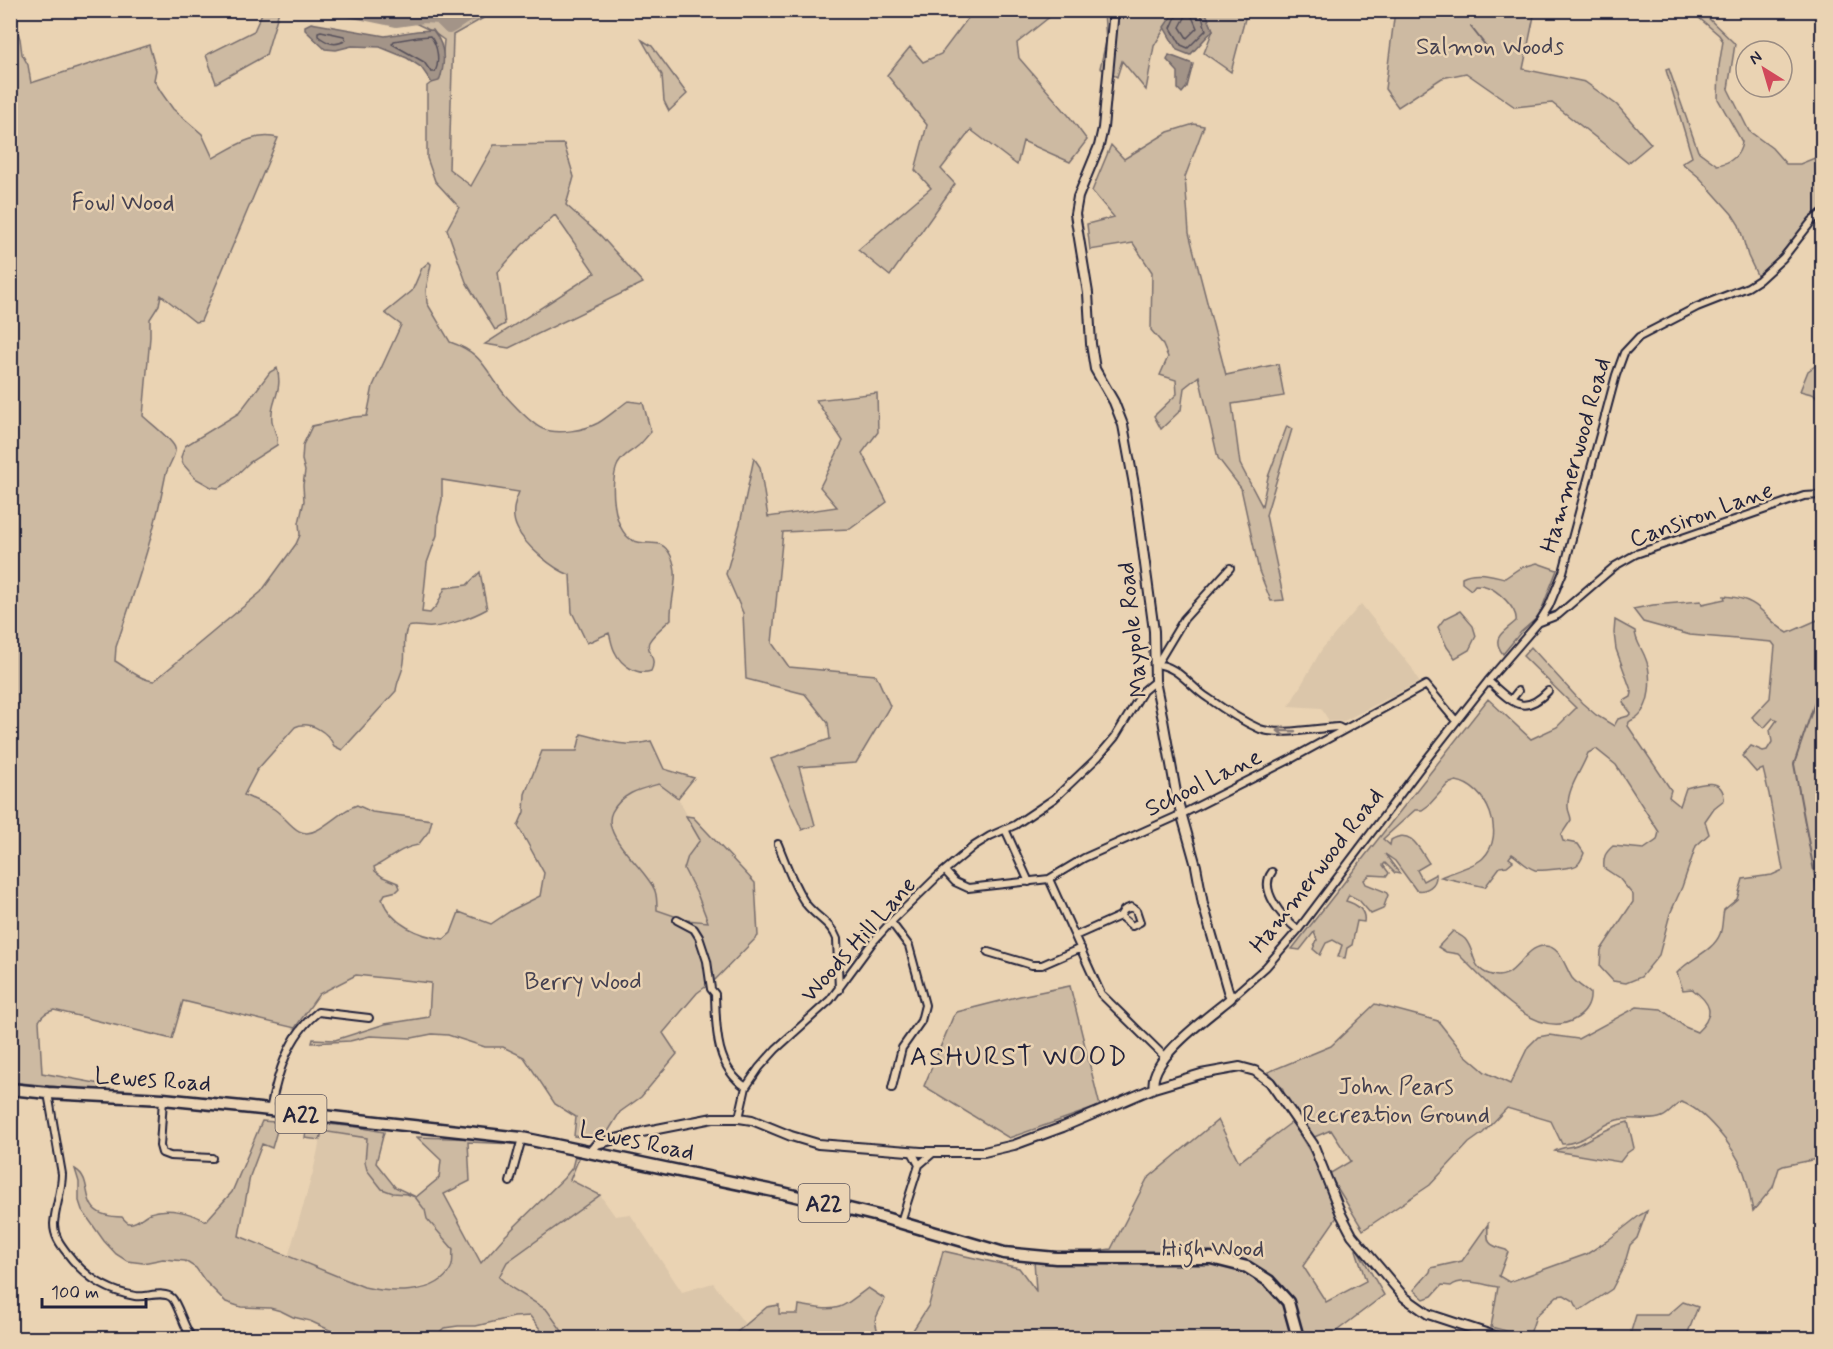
<svg xmlns="http://www.w3.org/2000/svg" width="1833" height="1349" viewBox="0 0 1833 1349" font-family="Mynerve,sans-serif">
<style>
.built{fill:#dbc6aa}
.green{fill:#cdbaa2;stroke:#786e6e;stroke-width:1.5}
.water{fill:#a39488;stroke:#6f6669;stroke-width:1.5}
.lines{fill:none;stroke-linecap:round;stroke-linejoin:round}
.shore{stroke:#56505a;stroke-width:1.5}
.stream{stroke:#6f6669;stroke-width:2}
.river{stroke:#a39488;stroke-width:12}
.minor-casing{stroke:#22223b;stroke-width:10}
.tertiary-casing{stroke:#22223b;stroke-width:12}
.trunk-casing{stroke:#22223b;stroke-width:15}
.minor{stroke:#ead3b3;stroke-width:6}
.tertiary{stroke:#ead3b3;stroke-width:8}
.trunk{stroke:#ead3b3;stroke-width:10}
.oneway{stroke:#867a77}
.labels{text-anchor:middle;stroke-width:5;stroke-linejoin:round;paint-order:stroke}
.shield{fill:#ead3b3;stroke:#5e575f;stroke-width:1.5}
.shield-label{font-size:22px;font-weight:bold;fill:#22223b}
.park-label{font-size:24px;fill:#444050;stroke:#ead3b3}
.street-label{font-size:24px;fill:#22223b;stroke:#ead3b3}
.quarter-label{font-size:27px;letter-spacing:1.5px;fill:#22223b;stroke:#ead3b3}
</style>
<rect width="100%" height="100%" fill="#ead3b3"/>
<filter id="ink" filterUnits="userSpaceOnUse"><feTurbulence type="fractalNoise" baseFrequency=".0167" numOctaves="2"/><feDisplacementMap in="SourceGraphic" scale="12" xChannelSelector="R" yChannelSelector="G"/><feConvolveMatrix kernelMatrix="1 2 1 2 8 2 1 2 1" color-interpolation-filters="sRGB"/></filter>
<g filter="url(#ink)">
<path class="built" d="M 1361,604 L 1412,668 L 1419,682 L 1344,721 L 1329,721 L 1321,708 L 1289,706 L 1322,649 Z
M 659,784 L 678,798 L 700,840 L 688,856 L 698,896 L 708,922 L 686,920 L 657,909 L 656,892 L 611,833 L 610,816 L 616,804 L 631,792 Z
M 322,1131 L 367,1138 L 365,1162 L 367,1170 L 382,1189 L 393,1193 L 407,1194 L 415,1197 L 421,1203 L 427,1219 L 453,1249 L 452,1266 L 443,1280 L 406,1292 L 383,1292 L 364,1287 L 288,1257 L 313,1172 Z
M 600,1195 L 615,1216 L 630,1214 L 682,1292 L 713,1283 L 756,1338 L 547,1338 L 530,1316 L 514,1317 L 499,1277 L 507,1262 Z"/>
<path class="green" d="M 11,10 L 20,39 L 22,54 L 28,65 L 31,83 L 149,45 L 156,70 L 154,80 L 161,92 L 173,109 L 202,134 L 213,158 C 232,148 255,131 278,138 L 201,321 L 195,322 L 161,295 L 159,305 L 150,319 L 150,337 L 143,416 C 150,423 173,440 175,448 C 177,455 166,468 165,478 C 154,536 134,592 116,647 L 115,661 C 127,668 140,680 154,681 L 261,592 L 296,544 L 300,535 L 299,523 L 304,501 L 303,485 L 305,471 L 302,460 L 303,445 L 312,426 L 354,417 L 367,416 L 373,386 L 401,325 L 385,313 L 412,291 L 422,268 L 429,262 L 431,264 L 426,290 L 427,303 L 450,342 C 483,353 485,370 505,395 C 514,405 531,424 543,429 C 558,435 585,430 598,423 C 608,417 618,408 628,401 L 643,403 L 651,432 C 646,437 643,442 638,446 C 630,453 624,454 618,464 C 609,481 613,530 632,540 C 647,548 661,535 671,556 C 681,577 670,597 671,619 C 665,625 653,634 649,642 C 645,651 658,657 651,671 C 637,676 621,665 615,652 C 612,647 611,639 609,633 L 587,643 L 572,612 L 570,575 C 553,569 524,545 517,528 C 511,516 514,503 519,492 L 442,480 L 442,500 L 438,517 L 437,535 L 427,563 L 422,612 L 430,613 L 437,605 L 445,588 L 467,585 L 480,572 L 487,609 C 473,617 448,626 432,627 C 424,628 417,624 408,627 C 402,637 406,649 404,662 C 403,672 397,680 396,691 L 342,750 L 334,746 C 328,732 310,720 295,727 L 257,770 L 244,795 C 254,800 265,803 274,809 C 288,818 297,841 317,830 C 331,823 342,810 357,805 L 372,812 L 432,820 L 429,831 L 418,845 C 399,848 391,859 374,867 L 375,871 L 383,877 L 398,883 L 400,888 L 397,891 L 385,894 L 382,899 C 391,924 419,936 444,939 L 451,933 L 459,912 L 491,924 L 512,910 L 540,896 L 544,873 L 518,826 L 524,812 L 525,794 L 542,751 L 577,751 L 581,734 C 608,740 622,749 651,741 L 664,769 L 694,778 L 678,798 L 659,784 C 640,789 622,793 612,812 C 600,836 646,868 655,891 C 657,896 657,904 657,910 L 686,920 L 708,922 L 698,896 L 684,869 L 688,856 L 700,840 L 686,816 L 693,817 L 755,883 L 758,936 L 715,980 L 697,993 L 663,1033 L 677,1054 L 641,1097 L 620,1112 L 603,1140 L 574,1136 L 576,1117 L 555,1104 L 524,1057 L 503,1047 L 485,1047 L 448,1035 L 432,1034 L 412,1038 L 370,1036 L 350,1041 L 312,1043 L 313,1039 L 335,1040 L 385,1024 L 429,1017 L 431,983 L 356,975 L 319,994 L 295,1028 L 183,1001 L 172,1039 L 54,1010 C 47,1012 43,1014 39,1021 L 42,1073 L 101,1084 L 99,1091 L 11,1082 Z
M 974,10 L 1057,11 L 1017,43 L 1019,58 L 1069,116 L 1087,140 L 1070,162 L 1023,141 L 1017,165 L 971,130 L 941,169 L 955,184 L 890,276 L 858,250 L 931,188 L 915,170 L 927,125 L 887,75 L 910,47 L 923,62 L 941,54 Z
M 263,11 L 279,11 L 266,55 L 216,83 L 206,55 L 254,31 Z
M 358,11 L 496,11 L 453,35 L 449,169 L 471,186 L 494,145 L 564,144 L 574,177 L 566,205 L 601,236 L 643,283 L 509,348 L 485,344 L 595,273 L 555,215 L 522,245 L 498,272 L 505,324 L 495,330 L 466,282 L 447,229 L 459,207 L 435,181 L 427,158 L 427,86 L 441,75 L 444,40 C 416,18 392,16 358,11 Z
M 1104,11 L 1150,11 L 1157,17 L 1166,14 L 1168,11 L 1175,11 L 1154,46 L 1146,90 L 1122,61 L 1117,77 L 1100,68 L 1106,42 Z
M 1205,11 L 1247,11 L 1231,72 L 1204,53 L 1213,30 Z
M 1395,11 L 1516,10 L 1534,16 L 1523,69 L 1585,82 L 1617,105 L 1651,144 L 1628,163 L 1552,103 L 1515,107 L 1466,73 L 1442,78 L 1398,107 L 1385,89 Z
M 1691,11 L 1701,11 L 1735,44 L 1728,89 L 1749,131 L 1772,148 L 1786,164 L 1800,164 L 1822,155 L 1822,208 C 1797,229 1783,257 1758,277 L 1748,256 L 1739,225 L 1732,214 L 1700,178 L 1682,163 L 1692,157 L 1666,70 L 1669,69 L 1698,151 L 1717,165 C 1730,163 1740,156 1742,142 L 1718,99 L 1719,66 L 1723,41 L 1719,35 Z
M 642,40 L 652,46 L 687,94 L 669,111 L 664,101 L 662,75 Z
M 1194,124 L 1204,126 L 1185,177 L 1189,233 L 1226,375 L 1278,364 L 1284,396 L 1232,404 L 1240,464 L 1262,506 L 1268,477 L 1287,426 L 1292,429 L 1266,515 L 1284,600 L 1271,601 L 1259,571 L 1241,488 L 1218,458 L 1199,376 L 1184,388 L 1181,410 L 1161,429 L 1154,416 L 1177,394 L 1176,380 L 1160,375 L 1168,357 L 1162,343 L 1151,330 L 1152,272 L 1133,243 L 1090,250 L 1087,224 L 1114,217 L 1092,191 L 1111,145 L 1124,159 L 1168,132 Z
M 1822,357 L 1822,407 L 1820,408 L 1822,404 L 1815,395 L 1800,391 L 1808,371 L 1815,366 Z
M 277,368 C 284,392 269,403 272,421 C 273,430 279,436 277,445 L 250,462 L 228,483 L 218,488 L 211,487 L 195,478 L 183,464 L 181,457 L 185,446 L 239,413 L 270,372 Z
M 877,393 L 878,432 L 862,453 L 887,502 L 850,529 L 783,532 L 772,643 L 789,667 L 876,675 L 890,706 L 856,763 L 799,767 L 815,825 L 802,830 L 771,759 L 830,739 L 828,723 L 805,694 L 746,679 L 743,613 L 726,574 L 740,524 L 754,458 L 760,467 L 768,517 L 837,507 L 820,487 L 843,441 L 816,400 Z
M 1537,563 L 1557,570 L 1539,616 L 1521,632 L 1503,654 C 1490,637 1504,632 1516,621 C 1518,609 1497,589 1485,586 C 1482,585 1479,585 1475,585 L 1471,590 L 1462,583 L 1462,577 C 1475,570 1491,575 1505,578 L 1520,568 Z
M 1724,596 C 1765,599 1761,618 1788,633 L 1822,618 L 1822,1158 L 1783,1166 L 1779,1168 L 1773,1187 L 1753,1211 C 1750,1198 1748,1182 1743,1170 C 1734,1147 1704,1109 1681,1102 C 1674,1106 1670,1114 1662,1117 C 1647,1123 1629,1115 1614,1121 C 1597,1128 1581,1144 1562,1144 L 1551,1121 L 1507,1108 L 1483,1133 L 1469,1143 L 1430,1185 L 1363,1230 L 1329,1174 L 1351,1161 L 1331,1130 L 1312,1138 L 1282,1095 L 1283,1089 L 1268,1072 L 1331,1046 L 1375,1004 L 1438,1021 L 1464,1054 L 1485,1072 L 1510,1084 L 1528,1047 L 1538,1037 L 1549,1035 L 1578,1039 L 1637,1007 L 1661,1009 L 1685,1027 L 1697,1032 C 1716,1014 1711,1003 1692,989 L 1683,990 L 1677,973 C 1689,958 1713,952 1720,934 C 1723,927 1722,917 1724,910 L 1737,899 L 1743,879 L 1772,875 L 1783,870 L 1769,794 L 1763,769 L 1756,772 L 1742,756 L 1751,746 L 1763,751 L 1767,750 L 1772,742 L 1770,730 L 1777,720 L 1773,718 L 1764,728 L 1752,717 L 1770,698 L 1775,646 L 1772,642 L 1690,635 L 1643,622 L 1633,609 L 1653,605 L 1701,601 L 1702,604 L 1725,599 Z
M 1460,611 L 1473,626 L 1476,636 L 1469,650 L 1455,658 L 1447,647 L 1438,627 L 1444,619 Z
M 1615,620 L 1635,631 C 1635,640 1642,649 1645,657 C 1652,673 1652,705 1637,717 C 1635,719 1631,720 1629,722 L 1628,726 L 1671,790 L 1669,797 L 1680,806 L 1686,788 C 1700,784 1724,776 1724,800 L 1714,808 L 1705,821 L 1709,834 L 1696,846 L 1682,887 L 1670,914 L 1659,955 L 1641,977 L 1626,983 L 1613,981 L 1600,967 L 1601,950 L 1633,902 L 1633,895 L 1619,878 L 1604,868 C 1603,857 1605,853 1613,846 L 1644,849 L 1657,840 L 1659,832 L 1616,765 L 1596,749 L 1588,753 C 1582,770 1567,788 1568,807 C 1568,812 1571,815 1571,820 L 1561,835 L 1563,841 L 1578,844 L 1584,853 C 1582,858 1581,862 1577,865 C 1574,868 1540,871 1535,870 C 1524,866 1520,859 1512,854 L 1509,858 L 1513,861 L 1507,866 L 1500,867 L 1485,887 L 1441,877 C 1452,872 1475,866 1483,858 C 1507,835 1487,786 1456,781 L 1448,784 L 1429,805 L 1422,810 L 1415,810 L 1383,839 L 1390,845 L 1391,840 C 1412,827 1420,851 1429,863 L 1417,870 L 1423,881 L 1436,874 C 1437,885 1427,892 1416,890 L 1395,861 L 1385,854 L 1400,874 L 1395,873 L 1385,863 L 1383,865 L 1389,873 L 1387,876 L 1370,875 L 1364,880 L 1366,884 L 1386,892 L 1388,895 L 1383,909 L 1371,914 L 1359,900 L 1349,895 L 1346,901 C 1356,904 1366,910 1364,922 L 1357,921 L 1352,945 L 1347,948 L 1345,958 L 1338,957 L 1342,945 L 1333,940 L 1326,943 L 1320,955 L 1313,949 L 1317,940 L 1314,932 L 1300,950 L 1292,949 L 1488,699 L 1531,739 L 1557,727 L 1576,708 L 1523,656 L 1531,647 L 1582,703 L 1596,715 L 1614,726 L 1618,719 L 1628,716 L 1631,713 L 1623,703 L 1624,701 L 1631,697 L 1632,693 L 1616,649 L 1614,633 Z
M 1453,931 C 1457,934 1462,936 1465,939 C 1475,950 1471,966 1486,973 C 1516,987 1520,948 1543,946 C 1560,944 1565,967 1572,978 C 1577,984 1584,988 1590,993 C 1591,1004 1585,1014 1575,1019 C 1536,1043 1484,979 1458,954 L 1446,952 L 1438,947 Z
M 1070,986 L 1100,1106 L 1009,1138 L 924,1086 L 953,1017 L 957,1012 L 1020,996 Z
M 1218,1120 L 1239,1162 L 1292,1122 L 1317,1163 L 1337,1217 L 1303,1266 L 1326,1302 L 1366,1281 L 1356,1250 L 1358,1250 L 1384,1295 L 1330,1336 L 1330,1338 L 908,1338 L 929,1305 L 943,1251 L 1019,1268 L 1036,1291 L 1034,1260 L 1111,1249 L 1147,1179 Z
M 262,1121 L 289,1123 L 288,1129 L 278,1127 L 272,1148 L 262,1144 L 250,1176 L 239,1236 L 364,1287 C 389,1293 438,1296 451,1268 C 454,1262 452,1254 453,1249 L 427,1219 L 425,1210 L 415,1197 L 407,1194 L 393,1193 L 382,1189 L 367,1170 L 365,1162 L 367,1138 L 322,1131 L 320,1140 L 305,1138 L 307,1122 L 357,1127 L 384,1132 L 376,1163 L 395,1187 L 416,1197 L 439,1178 L 441,1160 L 417,1137 L 516,1140 L 515,1144 L 468,1142 L 470,1181 L 444,1194 L 481,1263 L 505,1236 L 564,1178 L 572,1168 L 575,1156 L 579,1158 L 570,1180 L 600,1195 L 507,1262 L 499,1277 L 510,1287 L 547,1310 L 567,1338 L 547,1338 L 530,1316 L 514,1317 L 476,1326 L 458,1326 L 444,1328 L 433,1338 L 347,1338 L 310,1321 L 293,1317 L 281,1311 L 270,1308 L 241,1307 L 226,1302 L 205,1281 L 196,1268 L 185,1261 L 163,1259 L 143,1263 L 127,1261 L 116,1254 L 104,1241 L 82,1210 L 79,1201 L 79,1182 L 75,1169 C 98,1182 72,1216 122,1217 C 124,1219 127,1223 129,1223 C 136,1225 144,1215 150,1213 C 168,1207 190,1212 206,1221 L 232,1192 Z
M 1628,1122 L 1634,1148 L 1627,1153 L 1620,1162 L 1555,1151 C 1563,1146 1571,1148 1579,1144 C 1595,1136 1610,1126 1628,1122 Z
M 1647,1211 L 1637,1238 L 1630,1245 L 1624,1266 L 1612,1289 L 1579,1311 L 1574,1301 L 1564,1295 L 1557,1296 L 1536,1316 L 1529,1337 L 1491,1327 L 1498,1287 C 1484,1285 1462,1277 1451,1286 L 1442,1285 L 1432,1296 L 1424,1299 L 1414,1290 L 1430,1272 L 1431,1268 L 1462,1261 L 1488,1224 C 1487,1243 1487,1245 1506,1250 L 1508,1252 L 1499,1276 L 1509,1282 L 1587,1254 L 1607,1241 L 1640,1215 Z
M 868,1288 L 885,1299 L 875,1320 L 879,1338 L 730,1338 L 767,1307 L 779,1305 L 779,1314 L 798,1314 L 799,1305 C 837,1312 838,1311 868,1288 Z
M 1683,1302 L 1698,1307 L 1687,1335 L 1696,1338 L 1629,1338 L 1636,1315 L 1668,1315 Z"/>
<path class="water" d="M 1175,11 L 1205,11 L 1213,30 L 1190,55 L 1177,50 L 1164,27 Z
M 311,23 L 385,36 L 417,31 L 433,30 C 445,45 446,63 439,81 L 432,83 L 421,67 L 407,58 L 380,47 L 352,46 L 336,50 L 325,49 L 305,30 L 305,26 Z
M 1169,55 L 1193,64 L 1187,87 L 1182,93 L 1178,89 L 1178,72 L 1167,60 Z"/>
<g class="lines">
<path class="shore" d="M 1179,10 L 1171,28 L 1181,45 L 1188,48 L 1206,30 L 1200,10
M 1187,10 L 1188,12 L 1180,27 L 1187,38 L 1197,28 L 1190,12 L 1192,10
M 321,31 L 344,36 L 346,40 C 335,47 327,43 318,36 L 318,32 Z
M 418,37 L 430,36 C 438,45 440,62 435,72 L 431,72 L 424,62 L 392,44 L 394,41 Z"/>
<path class="stream" d="M 1471,27 L 1489,50
M 1820,687 L 1794,764 L 1818,893 L 1822,909"/>
<path class="river" d="M 343,10 L 396,21 L 424,17 L 439,18 L 449,28 C 456,25 460,20 467,17 C 473,13 480,15 486,10"/>
<defs>
<path id="minor" d="M 1540,622 L 1558,615 L 1615,566 L 1636,554 L 1804,496 L 1822,495
M 1154,664 C 1178,665 1189,686 1208,698 C 1222,708 1244,722 1260,729 C 1279,736 1317,728 1338,727 L 1344,730
M 1157,664 L 1184,619 L 1230,568
M 1488,681 C 1511,700 1522,718 1548,691
M 1511,700 L 1518,691
M 1005,829 L 1029,882
M 778,844 C 786,864 794,887 806,904 C 816,917 832,924 837,939 L 839,990
M 945,871 L 955,882 L 968,888 L 1049,879 L 1084,858 L 1182,814 L 1291,759 L 1426,685 L 1456,721
M 1272,872 C 1258,890 1283,918 1298,930
M 1049,879 L 1101,994 L 1165,1057
M 677,920 L 694,929 L 699,937 L 707,961 L 711,989 L 715,994 C 716,1027 715,1067 746,1087
M 891,922 L 909,946 L 925,1005 L 921,1021 L 902,1048 L 892,1088
M 1075,936 L 1120,916 L 1124,910 L 1131,907 L 1136,910 L 1140,922 L 1132,926 L 1120,916
M 988,952 L 1032,965 L 1042,965 L 1081,948
M 1231,998 L 1266,967 L 1298,930 L 1426,760 L 1488,681 L 1539,622 L 1549,606 L 1563,572 L 1616,375 L 1624,353 L 1639,337 L 1697,307 L 1748,287 L 1759,280 L 1783,258 L 1812,221 L 1822,213
M 48,1093 L 62,1174 C 62,1191 55,1207 54,1224 C 54,1236 60,1244 67,1253 C 84,1276 106,1291 135,1296 C 145,1298 164,1290 172,1298 C 178,1304 184,1328 192,1338
M 163,1099 L 160,1146 L 162,1153 L 170,1156 L 212,1158
M 270,1110 C 277,1076 288,1035 318,1012 L 369,1018
M 739,1118 L 746,1087 L 759,1068 L 776,1049 L 830,1000 L 872,943 L 891,922 L 937,877 L 974,846 L 990,836 L 1015,825 L 1055,798 L 1098,757 L 1115,737 L 1143,691 L 1155,681
M 912,1152 L 919,1165 L 933,1153
M 510,1182 L 522,1138
M 901,1222 L 919,1165"/>
<path id="tertiary" d="M 1114,10 L 1103,128 L 1099,146 L 1078,197 L 1075,214 L 1088,293 L 1091,344 L 1095,369 L 1114,402 L 1123,425 L 1135,490 L 1154,631 L 1155,681 L 1163,720 L 1177,798 L 1196,866 L 1203,904 L 1228,991 L 1231,998 C 1211,1015 1147,1059 1154,1088
M 591,1151 L 597,1144 L 642,1132 L 713,1118 L 739,1118 L 752,1120 L 791,1136 L 818,1144 L 921,1152 L 984,1152 L 1014,1145 L 1063,1127 L 1154,1088 L 1201,1074 L 1240,1067 L 1255,1071 L 1270,1082 L 1313,1144 L 1341,1214 L 1352,1235 L 1404,1297 L 1428,1314 L 1501,1338"/>
<path id="trunk" d="M 10,1089 L 48,1093 L 163,1099 L 242,1107 L 522,1138 L 783,1193 L 878,1216 L 1004,1253 L 1056,1258 L 1211,1258 L 1247,1267 L 1269,1281 L 1288,1302 L 1298,1338"/>
</defs>
<use href="#minor" class="minor-casing"/>
<use href="#tertiary" class="tertiary-casing"/>
<use href="#trunk" class="trunk-casing"/>
<use href="#minor" class="minor"/>
<use href="#tertiary" class="tertiary"/>
<use href="#trunk" class="trunk"/>
</g>
<defs><path id="oneway-shaft" d="M-6 0H5M1.5-3L5.5 0L1.5 3" fill="none" stroke-width="1.6" stroke-linecap="round" stroke-linejoin="round" transform="scale(1.5)"/></defs>
<use class="oneway" href="#oneway-shaft" transform="translate(1286 731) rotate(-178)"/>
</g>
<g class="labels">
<g class="shield">
<rect x="275.5" y="1095" width="51" height="38" rx="4.5"/>
<rect x="798.5" y="1184" width="51" height="38" rx="4.5"/>
</g>
<g class="shield-label">
<text x="301" y="1122">A22</text>
<text x="824" y="1211">A22</text>
</g>
<g class="park-label">
<text x="1490" y="54">Salmon Woods</text>
<text x="123" y="210">Fowl Wood</text>
<text x="583" y="989">Berry Wood</text>
<text x="1396" y="1094">John Pears<tspan x="1396" dy="28">Recreation Ground</tspan></text>
<text x="1213" y="1256">High Wood</text>
</g>
<g class="street-label">
<text transform="translate(1575 455) rotate(-74)" y="8">Hammerwood Road</text>
<text transform="translate(1701 514) rotate(-20)" y="8">Cansiron Lane</text>
<text transform="translate(1132 630) rotate(-96)" y="8">Maypole Road</text>
<text transform="translate(1203 782) rotate(-26)" y="8">School Lane</text>
<text transform="translate(1316 870) rotate(-52)" y="8">Hammerwood Road</text>
<text transform="translate(858 939) rotate(-48)" y="8">Woods Hill Lane</text>
<text transform="translate(153 1079) rotate(4)" y="8">Lewes Road</text>
<text transform="translate(637 1140) rotate(12)" y="8">Lewes Road</text>
</g>
<g class="quarter-label">
<text x="1019" y="1065">ASHURST WOOD</text>
</g>
</g>
<rect width="1833" height="1349" fill="none" stroke="#ead3b3" stroke-width="36"/>
<rect x="18" y="18" width="1797" height="1313" fill="none" stroke="#22223b" stroke-width="2" filter="url(#ink)"/>
<g transform="translate(1764 69) rotate(323)"><circle r="28" fill="#ead3b3" stroke="#9a8c83" stroke-width="1.5"/>
<path d="M0-4.5L10 22L0 15L-10 22Z" fill="#d1495b"/>
<text y="-9" font-size="16" font-weight="bold" text-anchor="middle" fill="#22223b">N</text>
</g>
<path d="M42 1298v9h104v-9" fill="none" stroke="#22223b" stroke-width="3"/>
<text x="51" y="1298" font-size="18" fill="#22223b" stroke="#ead3b3" stroke-width="4.5" paint-order="stroke">100 m</text>
</svg>
